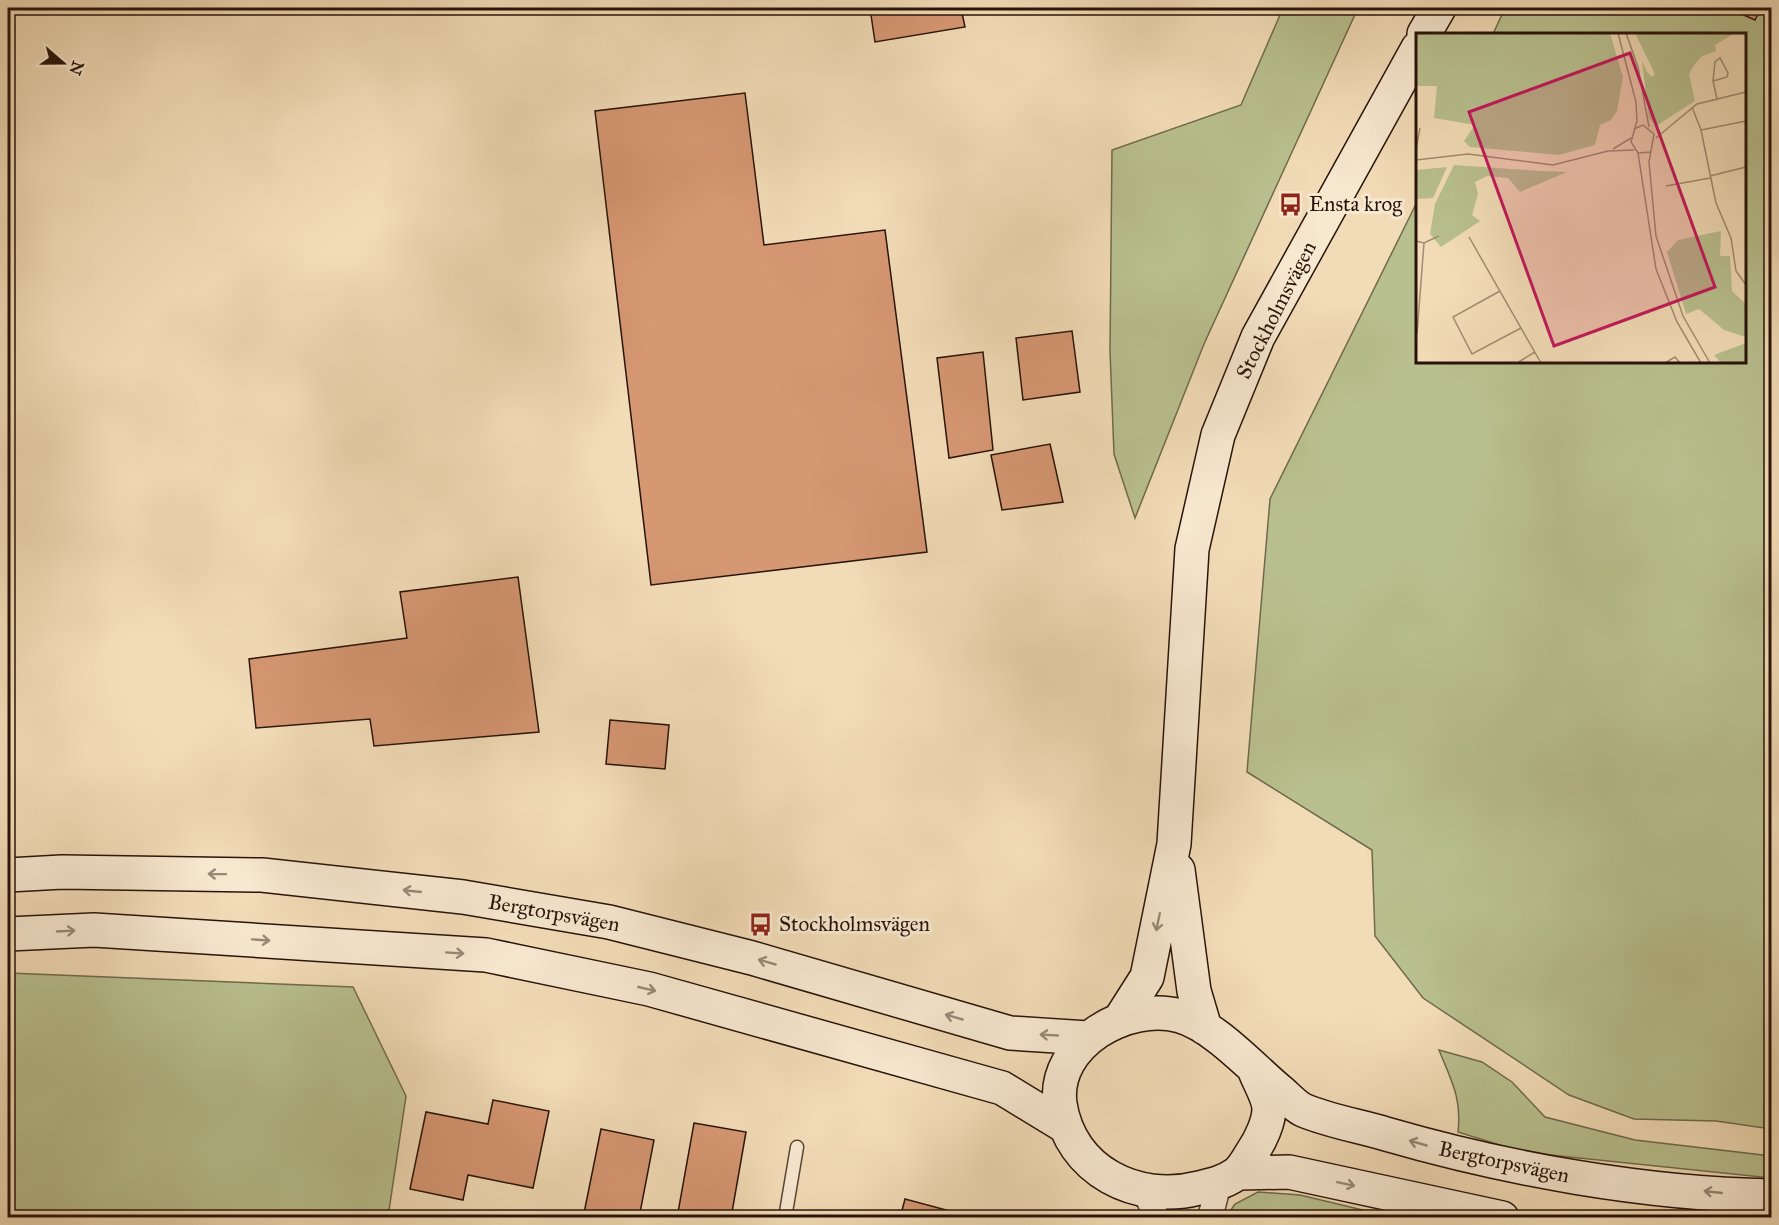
<svg xmlns="http://www.w3.org/2000/svg" width="1779" height="1225" viewBox="0 0 1779 1225" font-family="'IM FELL Great Primer',serif">
<style>
.green{fill:#b9c08f;stroke:#706a4c;stroke-width:1.5}
.building{fill:#d69773;stroke:#28130a;stroke-width:1.5}
.lines{fill:none;stroke-linecap:round;stroke-linejoin:round}
.service-casing{stroke:#5a4535;stroke-width:15}
.minor-casing{stroke:#5a4535;stroke-width:27}
.secondary-casing{stroke:#28130a;stroke-width:36}
.service{stroke:#f7e8d0;stroke-width:12}
.minor{stroke:#f7e8d0;stroke-width:24}
.secondary{stroke:#f7e8d0;stroke-width:33}
.oneway{stroke:#9a8877}
.labels{text-anchor:middle;stroke-width:6;stroke-linejoin:round;paint-order:stroke}
.poi-label{font-size:21px;fill:#28130a;stroke:#f7e8d0;text-anchor:start}
.street-label{font-size:21px;fill:#28130a;stroke:#f7e8d0}
.inset-road{fill:none;stroke:#a18c72;stroke-width:1.5}
.view{fill:#c2185b;fill-opacity:0.15;stroke:#c2185b;stroke-width:3}
.inset-edge{fill:none;stroke:#28130a;stroke-width:3}
</style>
<rect width="100%" height="100%" fill="#f2dcb7"/>
<filter id="stains"><feTurbulence type="fractalNoise" baseFrequency=".00333" numOctaves="4"/><feColorMatrix values="0 0 0 0 .2 0 0 0 0 .09 0 0 0 0 .02 0 0 0 .5 -.17"/></filter>
<radialGradient id="worn" r=".72"><stop offset=".6" stop-color="#630" stop-opacity="0"/><stop offset="1" stop-color="#630" stop-opacity=".3"/></radialGradient>
<path class="green" d="M 1283,8 L 1358,8 L 1204,344 L 1135,518 L 1114,454 L 1110,351 L 1112,150 L 1241,105 Z
M 1505,8 L 1665,8 L 1670,14 L 1674,8 L 1771,8 L 1771,1129 L 1716,1121 L 1634,1119 L 1569,1095 L 1423,998 L 1375,936 L 1372,850 L 1247,772 L 1270,499 L 1417,202 L 1418,362 L 1744,362 L 1744,34 L 1493,34 Z
M 8,973 L 353,987 L 406,1096 L 388,1217 L 8,1217 Z
M 1439,1050 L 1482,1062 L 1512,1082 L 1545,1117 L 1635,1140 L 1771,1156 L 1771,1178 L 1522,1152 L 1458,1132 C 1462,1098 1451,1080 1439,1050 Z
M 1258,1192 L 1300,1195 L 1392,1217 L 1226,1217 L 1235,1204 Z"/>
<path class="building" d="M 870,8 L 961,8 L 965,27 L 875,42 Z
M 1728,8 L 1761,8 L 1755,20 Z
M 745,93 L 764,245 L 885,230 L 927,552 L 651,585 L 595,111 Z
M 1072,331 L 1080,392 L 1023,400 L 1016,338 Z
M 983,352 L 993,450 L 949,458 L 937,358 Z
M 1050,444 L 1063,502 L 1002,510 L 991,455 Z
M 518,577 L 539,732 L 374,746 L 370,719 L 256,728 L 249,659 L 407,638 L 400,592 Z
M 610,720 L 669,725 L 665,769 L 606,764 Z
M 493,1100 L 549,1111 L 533,1188 L 468,1175 L 463,1200 L 410,1189 L 426,1112 L 488,1124 Z
M 694,1123 L 746,1132 L 731,1218 L 677,1218 Z
M 601,1129 L 654,1140 L 639,1218 L 583,1218 Z
M 905,1199 L 950,1211 L 948,1218 L 900,1218 Z"/>
<g class="lines">
<defs>
<path id="service" d="M 785,1218 L 797,1147"/>
<path id="minor" d="M 1145,1192 L 1157,1218
M 1210,1218 L 1219,1183"/>
<path id="secondary" d="M 1424,34 L 1439,8
M 1178,870 L 1194,991 L 1205,1028
M 8,875 L 62,872 L 262,875 L 463,897 L 609,922 L 752,958 L 1010,1033 L 1088,1038
M 8,934 L 94,930 L 486,955 L 649,989 L 1002,1088 L 1066,1127
M 1119,1021 L 1147,977 L 1174,844 L 1192,549 L 1218,435 L 1258,337 L 1418,48
M 1255,1071 C 1259,1082 1269,1098 1269,1109 C 1269,1122 1260,1141 1253,1151 C 1248,1159 1243,1169 1236,1174 C 1225,1182 1212,1185 1199,1188 C 1137,1204 1070,1171 1060,1104 C 1052,1044 1128,1001 1180,1016 C 1215,1026 1253,1069 1281,1092 C 1288,1098 1295,1106 1303,1110 C 1329,1121 1359,1126 1386,1134 C 1507,1169 1645,1194 1772,1196
M 1239,1173 L 1289,1172 L 1502,1218"/>
</defs>
<use href="#service" class="service-casing"/>
<use href="#minor" class="minor-casing"/>
<use href="#secondary" class="secondary-casing"/>
<use href="#service" class="service"/>
<use href="#minor" class="minor"/>
<use href="#secondary" class="secondary"/>
</g>
<defs><path id="oneway-shaft" d="M-6 0H5M1.5-3L5.5 0L1.5 3" fill="none" stroke-width="1.6" stroke-linecap="round" stroke-linejoin="round" transform="scale(1.5)"/></defs>
<g class="oneway">
<use href="#oneway-shaft" transform="translate(217 874) rotate(-179)"/>
<use href="#oneway-shaft" transform="translate(412 891) rotate(-174)"/>
<use href="#oneway-shaft" transform="translate(1158 922) rotate(102)"/>
<use href="#oneway-shaft" transform="translate(66 931) rotate(-3)"/>
<use href="#oneway-shaft" transform="translate(261 940) rotate(4)"/>
<use href="#oneway-shaft" transform="translate(455 953) rotate(4)"/>
<use href="#oneway-shaft" transform="translate(767 962) rotate(-164)"/>
<use href="#oneway-shaft" transform="translate(647 989) rotate(13)"/>
<use href="#oneway-shaft" transform="translate(954 1017) rotate(-164)"/>
<use href="#oneway-shaft" transform="translate(1049 1035) rotate(-177)"/>
<use href="#oneway-shaft" transform="translate(1418 1143) rotate(-164)"/>
<use href="#oneway-shaft" transform="translate(1346 1184) rotate(12)"/>
<use href="#oneway-shaft" transform="translate(1713 1192) rotate(-174)"/>
</g>
<defs>
<symbol id="bus-bare" viewBox="-9 -9 18 18"><path d="M-5-6H5V4H4V6H2V4H-2V6H-4V4H-5ZM-3.5-4V0h7V-4ZM-3.5 1.2v1.5H-2V1.2ZM2 1.2v1.5H3.5V1.2Z" fill="#8f2418" stroke="#f7e8d0" stroke-width="2.5" paint-order="stroke"/></symbol>
</defs>
<g fill-rule="evenodd">
<use href="#bus-bare" x="1274" y="188" width="33" height="33"/>
<use href="#bus-bare" x="744" y="908" width="33" height="33"/>
</g>
<g class="labels">
<g class="poi-label">
<text x="1309" y="211">Ensta krog</text>
<text x="779" y="931">Stockholmsvägen</text>
</g>
<g class="street-label">
<text transform="translate(1276 310) rotate(-63)" y="7">Stockholmsvägen</text>
<text transform="translate(554 913) rotate(10)" y="7">Bergtorpsvägen</text>
<text transform="translate(1504 1162) rotate(12)" y="7">Bergtorpsvägen</text>
</g>
</g>
<g transform="translate(1416 33)">
<rect width="330" height="330" fill="#f2dcb7"/>
<path d="M 0,0 L 194,0 L 207,44 L 201,78 L 195,87 L 184,92 L 179,112 L 143,122 L 54,114 L 48,108 L 59,92 L 18,85 L 21,53 L 0,53 ZM 219,0 L 319,0 L 299,12 L 300,18 L 286,23 L 278,32 L 273,41 L 279,68 L 240,93 L 233,85 L 226,28 L 231,39 L 236,44 L 239,41 ZM 38,132 L 125,138 L 151,139 L 104,159 L 92,145 L 71,143 L 59,149 L 62,161 L 56,182 L 64,188 L 25,214 L 14,201 L 19,171 ZM 31,134 L 17,165 L 0,166 L 0,137 ZM 305,198 L 304,223 L 314,223 L 316,258 L 330,271 L 330,304 L 308,297 L 283,276 L 270,281 L 251,219 L 262,207 ZM 330,310 L 330,330 L 305,330 L 298,322 Z" fill="#b9c08f"/>
<path class="inset-road" d="M 202,0 L 220,69 L 221,88 L 215,109 L 222,120 L 235,119M 210,0 L 222,34 L 233,94M 297,48 L 299,29 L 304,25 L 312,40 L 311,44 L 297,48 L 301,66M 276,74 L 285,97 L 300,170 L 315,205 L 320,238 L 330,252M 218,96 L 227,92 L 238,101 L 233,129 L 240,203 L 267,283 L 294,330M 285,97 L 330,88M 240,105 L 281,71 L 330,59M 0,116 L 4,95M 197,116 L 215,105M 222,120 L 240,236 L 261,289 L 285,330M 0,127 L 52,121 L 137,132 L 192,118 L 218,117M 294,143 L 330,134M 250,153 L 294,145M 53,204 L 125,330M 0,208 L 8,210 L 23,203M 84,258 L 37,284 L 56,321 L 105,295M 1,301 L 8,210M 101,330 L 119,319M 249,330 L 259,324 L 264,330"/>
<path class="view" d="M 214,20 L 299,254 L 138,313 L 53,79 Z"/>
<rect width="330" height="330" class="inset-edge"/>
</g>
<rect width="1779" height="1225" fill="none" stroke="#f2dcb7" stroke-width="30"/>
<rect x="9" y="9" width="1761" height="1207" fill="none" stroke="#28130a" stroke-width="3"/>
<rect x="15" y="15" width="1749" height="1195" fill="none" stroke="#28130a" stroke-width="1.5"/>
<g transform="translate(63 63) rotate(110)" stroke="#f7e8d0" stroke-width="4.5" paint-order="stroke">
<path d="M0-4.5L10 22L0 15L-10 22Z" fill="#28130a"/>
<text y="-9" font-size="16" font-weight="bold" text-anchor="middle" fill="#28130a">N</text>
</g>
<rect width="100%" height="100%" filter="url(#stains)"/>
<rect width="100%" height="100%" fill="url(#worn)"/>
</svg>
